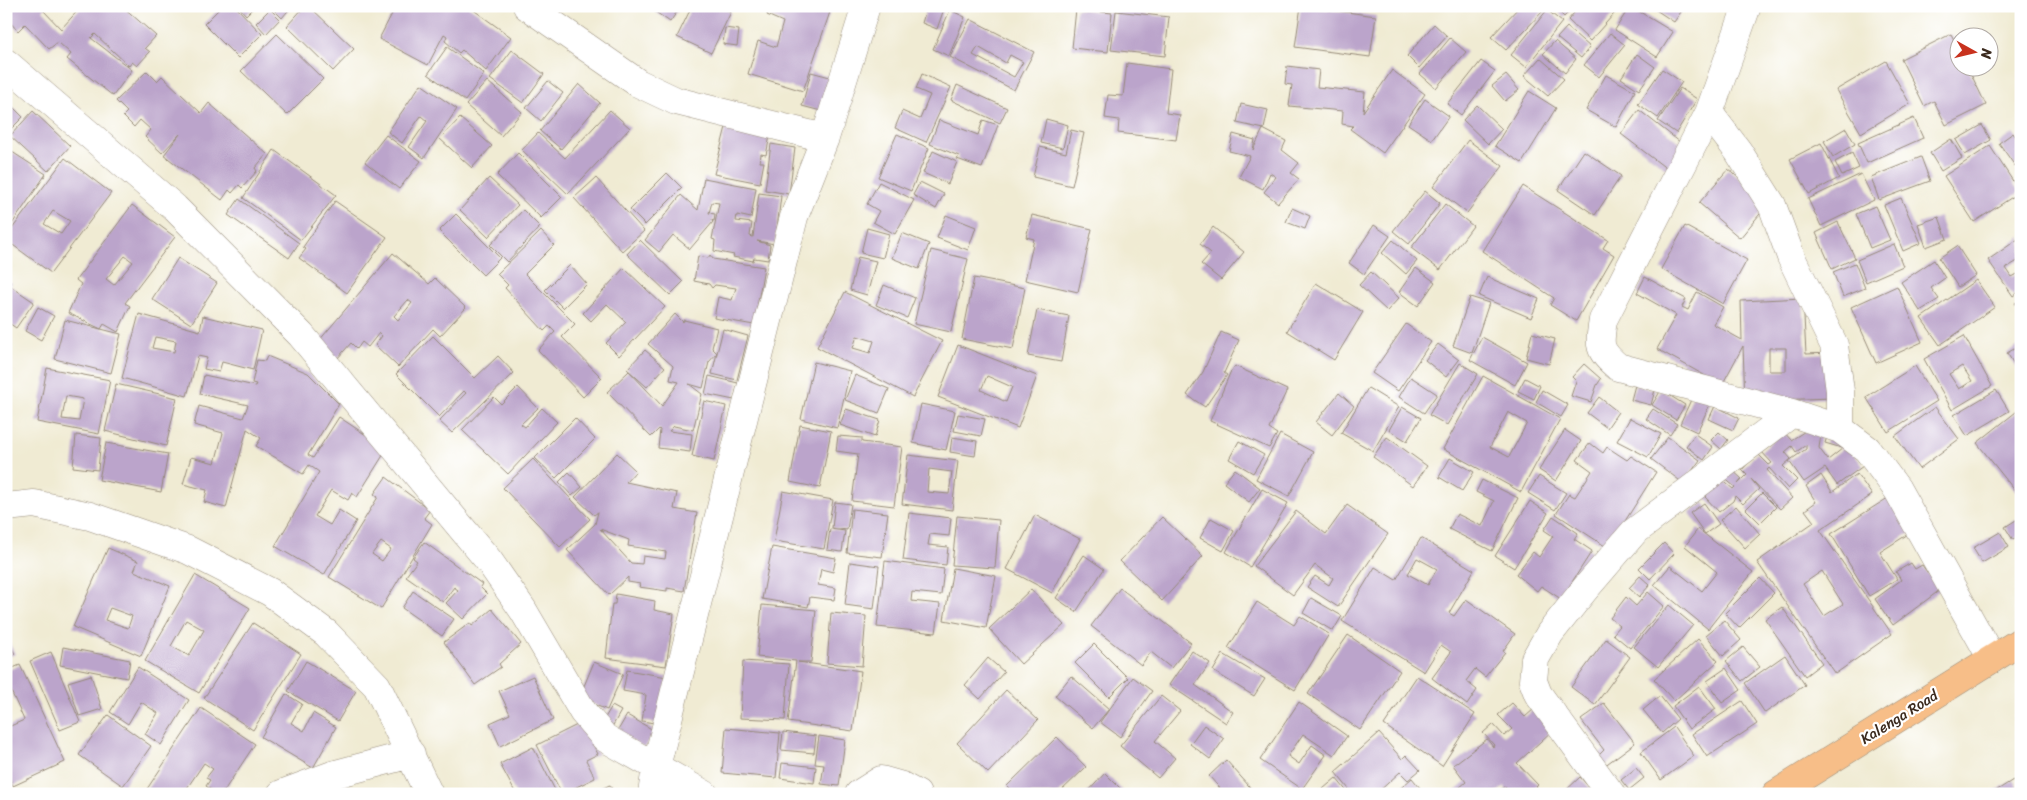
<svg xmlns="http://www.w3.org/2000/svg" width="2027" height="800" viewBox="0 0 2027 800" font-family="Sriracha,sans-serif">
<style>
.building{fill:#bba4cb;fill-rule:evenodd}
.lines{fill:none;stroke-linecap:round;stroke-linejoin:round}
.minor-casing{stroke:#968a78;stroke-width:29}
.major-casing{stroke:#968a78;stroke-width:29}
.minor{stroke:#fff;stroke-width:28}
.major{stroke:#f7be88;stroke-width:28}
.labels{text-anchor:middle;stroke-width:4.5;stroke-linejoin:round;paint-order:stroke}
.street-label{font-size:15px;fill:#3b2a1e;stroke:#fff}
</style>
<rect width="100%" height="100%" fill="#fff"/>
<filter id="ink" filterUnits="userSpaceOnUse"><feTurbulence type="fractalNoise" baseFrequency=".02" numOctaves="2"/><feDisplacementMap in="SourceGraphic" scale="10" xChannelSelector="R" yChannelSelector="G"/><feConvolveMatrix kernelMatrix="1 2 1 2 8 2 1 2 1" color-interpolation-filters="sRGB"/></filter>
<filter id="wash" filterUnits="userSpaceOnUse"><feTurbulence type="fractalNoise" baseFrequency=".0096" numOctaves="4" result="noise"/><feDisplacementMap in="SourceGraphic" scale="20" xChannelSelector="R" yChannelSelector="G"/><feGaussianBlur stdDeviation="1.12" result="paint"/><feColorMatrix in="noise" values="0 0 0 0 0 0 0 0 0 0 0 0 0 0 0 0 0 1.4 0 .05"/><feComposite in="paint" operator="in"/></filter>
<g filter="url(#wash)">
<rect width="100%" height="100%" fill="#f0ebd3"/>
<g id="blocks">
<path class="building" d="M 14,6 L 47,6 L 43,10 L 61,29 L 82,6 L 122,6 L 156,36 L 145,48 L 150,52 L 137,66 L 132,62 L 129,66 L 95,34 L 91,38 L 132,70 L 113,96 L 67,59 L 71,54 L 58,42 L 49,49 L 25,24 L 18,31 L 6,18 L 6,14 Z
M 222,6 L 235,6 L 262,34 L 238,58 L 204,24 Z
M 238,6 L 255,6 L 246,15 Z
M 270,6 L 292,6 L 282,18 Z
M 305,6 L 309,6 L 354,49 L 333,71 L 287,26 Z
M 370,6 L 388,6 L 384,14 Z
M 396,6 L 468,6 L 511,37 L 486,71 L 462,50 L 459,53 L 445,41 L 447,36 L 444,34 L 428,65 L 379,39 Z
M 647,6 L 681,6 L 670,22 Z
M 692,6 L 719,6 L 731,12 L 711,53 L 677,37 Z
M 770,6 L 816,6 L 830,12 L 803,91 L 748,74 L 758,41 L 776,47 L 783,22 L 767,15 Z
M 927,6 L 945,6 L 937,29 L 922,23 Z
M 1301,6 L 1376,16 L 1370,57 L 1295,47 Z
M 1520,6 L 1540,6 L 1544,10 L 1506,50 L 1491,37 Z
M 1553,6 L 1574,6 L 1564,17 Z
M 1580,6 L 1621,6 L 1590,41 L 1568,20 Z
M 1630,6 L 1673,32 L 1657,57 L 1615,30 Z
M 1650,6 L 1685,6 L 1674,22 Z
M 270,9 L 280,19 L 266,34 L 256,23 Z
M 1076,9 L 1112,13 L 1108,52 L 1072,48 Z
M 950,10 L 965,17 L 949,56 L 933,49 Z
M 1547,10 L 1562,22 L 1526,67 L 1511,55 Z
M 1116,11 L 1169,17 L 1165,56 L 1111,50 Z
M 970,19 L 1034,52 L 1014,90 L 950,57 ZM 978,47 L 1006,63 L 1010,55 L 1023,62 L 1014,77 L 973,55 Z
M 1434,24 L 1447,36 L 1419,68 L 1407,56 Z
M 1567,27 L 1590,47 L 1581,58 L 1557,38 Z
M 725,28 L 739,30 L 737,46 L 723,44 Z
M 1610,33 L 1625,45 L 1599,77 L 1584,65 Z
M 277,34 L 323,79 L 287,115 L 241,71 Z
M 1951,34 L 1960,51 L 1960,68 L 1968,68 L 1986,105 L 1946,125 L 1934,101 L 1924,106 L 1901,59 Z
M 1450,38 L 1466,52 L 1436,88 L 1420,74 Z
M 1555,41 L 1576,59 L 1565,73 L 1543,54 Z
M 447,47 L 484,74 L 465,101 L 428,74 Z
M 512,50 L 544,74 L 523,103 L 490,79 Z
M 1637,54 L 1655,67 L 1639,90 L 1621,78 Z
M 1540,58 L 1564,79 L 1548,96 L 1524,76 Z
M 1481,61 L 1495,71 L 1461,115 L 1447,104 Z
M 1886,61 L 1910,104 L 1861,133 L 1836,90 Z
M 1127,63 L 1171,69 L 1166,113 L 1180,115 L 1176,140 L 1118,133 L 1119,120 L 1105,118 L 1108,95 L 1123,96 Z
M 1287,66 L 1319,70 L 1317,87 L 1365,92 L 1363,112 L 1392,70 L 1425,94 L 1383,153 L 1350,129 L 1353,126 L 1342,124 L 1343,111 L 1289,106 L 1292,85 L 1285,84 Z
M 1662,69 L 1682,82 L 1658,118 L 1638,104 Z
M 147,71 L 157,81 L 162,76 L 201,113 L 209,103 L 267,154 L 255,168 L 257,171 L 242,188 L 239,185 L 232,193 L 229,190 L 222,200 L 164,155 L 180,134 L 162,153 L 145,137 L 151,130 L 140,120 L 134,127 L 123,116 L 127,112 L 116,101 Z
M 811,72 L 830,77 L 821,111 L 802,106 Z
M 922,74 L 951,87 L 926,142 L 895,128 L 902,111 L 920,119 L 930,95 L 916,89 Z
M 1506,75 L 1519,90 L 1505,101 L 1492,86 Z
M 1606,75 L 1635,91 L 1616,127 L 1586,110 Z
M 487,81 L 522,112 L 501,136 L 466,105 Z
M 548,81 L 563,93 L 541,121 L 526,108 Z
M 421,84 L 457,109 L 424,158 L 409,147 L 427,121 L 421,116 L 402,143 L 388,132 Z
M 579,84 L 600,103 L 561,149 L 540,131 Z
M 957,85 L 1007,108 L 1000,123 L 951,100 Z
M 1680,88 L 1697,99 L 1676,133 L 1658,121 Z
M 1529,91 L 1556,108 L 1522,163 L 1495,146 Z
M 1425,99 L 1449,116 L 1432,140 L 1408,124 Z
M 1241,104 L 1268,110 L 1264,129 L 1237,123 Z
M 1477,105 L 1502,129 L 1488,144 L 1463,120 Z
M 13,107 L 23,117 L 6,134 L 6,113 Z
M 610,110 L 630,128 L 568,194 L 522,150 L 538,133 L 565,158 Z
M 1639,110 L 1685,146 L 1667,169 L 1621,134 Z
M 33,111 L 70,146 L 48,171 L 10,136 Z
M 460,118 L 492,146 L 472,168 L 440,139 Z
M 1914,118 L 1923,138 L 1867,163 L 1858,143 Z
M 1046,119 L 1068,125 L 1063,148 L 1041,143 Z
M 939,120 L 978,135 L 983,120 L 998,125 L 982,168 L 957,159 L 959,156 L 930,144 Z
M 1982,125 L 1991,140 L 1965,155 L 1956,140 Z
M 726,127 L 770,136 L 766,155 L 761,154 L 760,162 L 764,162 L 760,183 L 714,174 Z
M 1846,128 L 1855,144 L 1833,157 L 1824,141 Z
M 1263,129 L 1286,141 L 1282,150 L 1299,163 L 1291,173 L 1299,179 L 1278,203 L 1264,192 L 1276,177 L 1270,173 L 1263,189 L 1239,177 L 1250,156 L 1229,151 L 1233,134 L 1255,140 L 1253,150 Z
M 1071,130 L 1084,133 L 1072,186 L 1033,177 L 1040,147 L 1066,153 Z
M 2013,133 L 2021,144 L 2021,163 L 2015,166 L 1999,143 Z
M 897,134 L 929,148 L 911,191 L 878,177 Z
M 386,135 L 421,161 L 399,189 L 365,162 Z
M 1951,139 L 1962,158 L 1941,171 L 1930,153 Z
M 1468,140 L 1503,166 L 1467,213 L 1433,187 Z
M 1821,143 L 1839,178 L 1809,194 L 1790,159 Z
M 771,144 L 795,148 L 789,194 L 765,190 Z
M 1990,146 L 2020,192 L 1974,222 L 1944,176 Z
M 6,148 L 46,174 L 6,233 Z
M 274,150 L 336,195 L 301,240 L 243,198 Z
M 933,151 L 957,162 L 948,184 L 923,173 Z
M 1584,151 L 1621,176 L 1595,215 L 1558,190 Z
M 518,153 L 562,197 L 541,218 L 497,175 Z
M 1852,153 L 1859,168 L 1842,176 L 1835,162 Z
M 1921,157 L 1930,181 L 1879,200 L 1871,177 Z
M 65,158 L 111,193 L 51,273 L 6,240 L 6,237 ZM 53,211 L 70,221 L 61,234 L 44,224 Z
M 1728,169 L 1769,203 L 1740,238 L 1699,203 Z
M 2021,170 L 2021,181 L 2016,173 Z
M 667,173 L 682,188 L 645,225 L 630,210 Z
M 1861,174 L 1874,200 L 1821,226 L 1808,199 Z
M 489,178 L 518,205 L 488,237 L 460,210 Z
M 596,178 L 644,231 L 622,251 L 574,198 Z
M 704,178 L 756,188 L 751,218 L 737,215 L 736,221 L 752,223 L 750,236 L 753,237 L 759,193 L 781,196 L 775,244 L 757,241 L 770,245 L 768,260 L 754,258 L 753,261 L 733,257 L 734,255 L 714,251 L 715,240 L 712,239 L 719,203 L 712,202 L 709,213 L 715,214 L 714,221 L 711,220 L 713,222 L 690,249 L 673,235 L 659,252 L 645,240 L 681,195 L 698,210 Z
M 879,182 L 914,200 L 895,234 L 873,222 L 879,211 L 867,204 Z
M 920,182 L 944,194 L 936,209 L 913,195 Z
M 1523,186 L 1608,240 L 1603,248 L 1614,255 L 1576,321 L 1550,305 L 1554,298 L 1482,251 Z
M 1425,191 L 1440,203 L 1409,244 L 1393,231 Z
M 1901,198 L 1921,243 L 1903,251 L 1884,205 Z
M 239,199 L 299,243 L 289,258 L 228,215 Z
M 335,201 L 387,237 L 347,293 L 299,258 L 306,249 L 303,247 Z
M 1445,204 L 1473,226 L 1440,270 L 1411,248 Z
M 132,205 L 175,237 L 125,303 L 130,306 L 118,332 L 104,324 L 101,329 L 121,334 L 111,373 L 55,359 L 65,320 L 101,329 L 68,313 L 81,284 L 76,280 ZM 125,256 L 133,262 L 114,285 L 106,279 Z
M 1875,206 L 1890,240 L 1870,248 L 1856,214 Z
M 1292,208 L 1310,216 L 1305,229 L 1286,222 Z
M 523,210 L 540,227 L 507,262 L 490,245 Z
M 456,214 L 500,258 L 483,275 L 439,231 Z
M 946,215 L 976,227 L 968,250 L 937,238 Z
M 1032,215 L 1092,229 L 1078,292 L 1025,280 L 1034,239 L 1026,237 Z
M 1939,217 L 1947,239 L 1926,247 L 1918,224 Z
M 1838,222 L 1855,258 L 1832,269 L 1816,233 Z
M 1374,225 L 1390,236 L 1364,274 L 1349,263 Z
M 1685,226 L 1747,260 L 1723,304 L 1661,269 Z
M 1213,227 L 1244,252 L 1221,280 L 1201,264 L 1211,253 L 1200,244 Z
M 867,228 L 889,234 L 883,258 L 861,253 Z
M 541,231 L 554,245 L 525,274 L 575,324 L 562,337 L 602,378 L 583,397 L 538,350 L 555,332 L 549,326 L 544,331 L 505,288 L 508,285 L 497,274 Z
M 902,233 L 929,244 L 919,269 L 892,258 Z
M 2021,237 L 2021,259 L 2006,268 L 2012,277 L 2021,272 L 2021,290 L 2013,296 L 1988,260 Z
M 640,240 L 683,282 L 670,295 L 627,254 Z
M 1393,240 L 1417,261 L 1406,274 L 1382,253 Z
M 1894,244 L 1903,266 L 1866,282 L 1857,260 Z
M 1957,246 L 1976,275 L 1958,287 L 1939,258 Z
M 931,250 L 968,259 L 951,332 L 914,324 Z
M 393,253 L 429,284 L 435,278 L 466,308 L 440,336 L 433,329 L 398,367 L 375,345 L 382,336 L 379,333 L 368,347 L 362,342 L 357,349 L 351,343 L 337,359 L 318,342 ZM 408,300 L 412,303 L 398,320 L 394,316 Z
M 710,255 L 713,259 L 764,267 L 754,325 L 714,318 L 718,297 L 732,300 L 736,288 L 715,285 L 712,288 L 709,284 L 694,281 L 698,256 L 708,258 Z
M 858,257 L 876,261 L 867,295 L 850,290 Z
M 178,258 L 217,283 L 191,324 L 152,299 Z
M 1934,260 L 1945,278 L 1931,288 L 1939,299 L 1920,311 L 1901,282 Z
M 1855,263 L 1865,288 L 1843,297 L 1833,272 Z
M 570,265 L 587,284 L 563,308 L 545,290 Z
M 624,268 L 665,307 L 619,356 L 606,343 L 626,322 L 607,304 L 591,321 L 583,313 Z
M 1416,268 L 1435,282 L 1418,306 L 1399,292 Z
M 1371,272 L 1399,298 L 1387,311 L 1359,285 Z
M 1487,277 L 1539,299 L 1531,318 L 1479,296 Z
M 1645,277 L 1686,299 L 1682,307 L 1688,310 L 1697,292 L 1723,307 L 1713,324 L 1742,340 L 1741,301 L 1803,298 L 1806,354 L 1831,353 L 1833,398 L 1745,401 L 1743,346 L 1722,385 L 1657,349 L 1676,315 L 1637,293 ZM 1769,348 L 1786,348 L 1786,371 L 1769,371 Z
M 974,278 L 1025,288 L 1013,349 L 962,339 Z
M 6,279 L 11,283 L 9,285 L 34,302 L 16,328 L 6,321 Z
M 1976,280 L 1995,307 L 1940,345 L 1921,318 Z
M 1316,283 L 1363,312 L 1334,360 L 1287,331 Z
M 884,285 L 915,298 L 907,318 L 876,305 Z
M 1897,286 L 1922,342 L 1876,363 L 1851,307 Z
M 845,292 L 942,341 L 913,397 L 817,347 ZM 857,336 L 874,341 L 870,353 L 853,348 Z
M 1470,297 L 1489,303 L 1472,353 L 1453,346 Z
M 2021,299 L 2021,311 L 2015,303 Z
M 38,307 L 54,316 L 41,340 L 25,331 Z
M 1037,310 L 1069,316 L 1061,362 L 1028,356 Z
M 139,314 L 200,331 L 203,316 L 262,330 L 253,370 L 222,362 L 219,372 L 204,369 L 207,358 L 198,356 L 187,396 L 122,378 ZM 155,337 L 176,341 L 174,352 L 152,348 Z
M 675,314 L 683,322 L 684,320 L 717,328 L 712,348 L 717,353 L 723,329 L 748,336 L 737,380 L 712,374 L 717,353 L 709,362 L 703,388 L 689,384 L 702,394 L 693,430 L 674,426 L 669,431 L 692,434 L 690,452 L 658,448 L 660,430 L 659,429 L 651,437 L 607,392 L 629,371 L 662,406 L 679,382 L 670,380 L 673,366 L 648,344 Z
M 1406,324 L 1431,342 L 1398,391 L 1372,373 Z
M 1221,332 L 1239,340 L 1224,373 L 1227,375 L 1205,407 L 1187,395 L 1203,372 Z
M 1532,333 L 1555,339 L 1549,364 L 1526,358 Z
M 433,336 L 475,378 L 498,356 L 514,373 L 452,433 L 439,421 L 466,393 L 464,391 L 439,417 L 396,374 Z
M 1964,336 L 1992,386 L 1952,410 L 1924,359 ZM 1962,366 L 1972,381 L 1959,389 L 1949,374 Z
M 1482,337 L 1527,362 L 1515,385 L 1470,360 Z
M 1438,344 L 1459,360 L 1446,377 L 1425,360 Z
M 958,345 L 1037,376 L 1018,428 L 938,397 ZM 987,376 L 1012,387 L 1006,402 L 981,390 Z
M 2021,345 L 2021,375 L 2007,353 Z
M 645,350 L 665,367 L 647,387 L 627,369 Z
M 267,356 L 308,373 L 339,404 L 308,455 L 313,458 L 339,417 L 387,449 L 357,497 L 352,493 L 348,500 L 331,490 L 315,516 L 330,525 L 339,510 L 356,521 L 324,575 L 275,546 L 319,472 L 309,465 L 303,474 L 256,446 L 261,438 L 247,429 L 226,508 L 204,502 L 207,490 L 183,484 L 191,457 L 215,463 L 223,433 L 194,425 L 199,406 L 243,418 L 248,405 L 200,394 L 204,375 L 255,386 L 256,384 L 252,383 L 257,360 L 265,361 Z
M 814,362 L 850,371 L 837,428 L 801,419 Z
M 1460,363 L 1478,374 L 1447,425 L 1429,415 Z
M 1584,364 L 1601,379 L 1597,385 L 1591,402 L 1571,396 L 1576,381 L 1572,377 Z
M 1235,366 L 1287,390 L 1269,429 L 1277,434 L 1269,448 L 1210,421 L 1230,373 Z
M 1915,366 L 1937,401 L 1888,432 L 1866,397 Z
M 47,368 L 110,380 L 99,434 L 37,422 ZM 66,396 L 83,399 L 79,421 L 62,419 Z
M 855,375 L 889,389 L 879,413 L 845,400 Z
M 709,376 L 738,383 L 734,400 L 705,394 Z
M 1483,376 L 1560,419 L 1521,492 L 1443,449 ZM 1508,412 L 1527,423 L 1509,457 L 1490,447 Z
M 1411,377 L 1437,394 L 1424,413 L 1399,397 Z
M 1525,378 L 1540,386 L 1534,399 L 1518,391 Z
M 116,384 L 177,398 L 166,446 L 105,431 Z
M 1635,385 L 1655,390 L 1651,405 L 1631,400 Z
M 518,387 L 538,408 L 521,424 L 525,427 L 542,408 L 557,422 L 508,474 L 462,430 L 494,397 L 501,404 Z
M 1368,388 L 1399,407 L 1373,451 L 1341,433 Z
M 1542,390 L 1568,405 L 1561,417 L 1536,402 Z
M 1661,390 L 1685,405 L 1676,420 L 1652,405 Z
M 1996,390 L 2009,411 L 1967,436 L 1954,415 Z
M 1339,393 L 1354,406 L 1332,435 L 1316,422 Z
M 1694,393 L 1711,402 L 1697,432 L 1680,424 Z
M 1599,397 L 1618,412 L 1607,428 L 1587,413 Z
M 704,401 L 726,406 L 714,461 L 692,456 Z
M 921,404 L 955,411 L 946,450 L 913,443 Z
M 1715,406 L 1739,418 L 1733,430 L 1709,419 Z
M 1402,407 L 1421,418 L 1407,441 L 1389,430 Z
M 1935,407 L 1959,439 L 1919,469 L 1895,436 Z
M 2021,408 L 2021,496 L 2020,497 L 1977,443 Z
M 846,409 L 880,420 L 875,437 L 840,425 Z
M 1653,409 L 1677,424 L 1670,435 L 1646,419 Z
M 958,414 L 985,419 L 981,436 L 954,431 Z
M 575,418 L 595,439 L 556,478 L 535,458 Z
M 1630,418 L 1661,434 L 1648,457 L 1617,441 Z
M 800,425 L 831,431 L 820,488 L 790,482 Z
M 1565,430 L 1581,441 L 1556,481 L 1539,470 Z
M 1807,430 L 1809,433 L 1821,434 L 1819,448 L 1828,460 L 1847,445 L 1863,466 L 1837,485 L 1825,468 L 1804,482 L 1789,461 L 1806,449 L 1806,445 L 1796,452 L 1792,446 L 1785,452 L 1791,459 L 1783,466 L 1797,480 L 1788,489 L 1769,468 L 1767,470 L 1792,498 L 1780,509 L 1751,479 L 1759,489 L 1743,504 L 1735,496 L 1733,501 L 1719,512 L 1705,497 L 1720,478 L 1733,489 L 1735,487 L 1723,477 L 1730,468 L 1742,479 L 1738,484 L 1747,475 L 1742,470 L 1757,453 L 1769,465 L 1772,463 L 1761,451 L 1783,431 L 1791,440 Z
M 1719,432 L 1728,440 L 1721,449 L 1711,440 Z
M 1280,434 L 1313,452 L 1289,496 L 1256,479 Z
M 1695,434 L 1713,447 L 1704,460 L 1686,446 Z
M 1828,434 L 1845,438 L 1842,448 L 1825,443 Z
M 76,435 L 101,438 L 98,470 L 73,467 Z
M 838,436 L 862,438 L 862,442 L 902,447 L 894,506 L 852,501 L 858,454 L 836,451 Z
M 952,437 L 977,441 L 975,456 L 950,452 Z
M 1387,437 L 1427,466 L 1413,486 L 1373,457 Z
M 1668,437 L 1700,460 L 1683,483 L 1651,459 Z
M 1239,441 L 1264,455 L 1253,473 L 1229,459 Z
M 106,443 L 168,454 L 161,492 L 99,480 Z
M 1590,443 L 1603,453 L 1607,447 L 1627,460 L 1631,456 L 1656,472 L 1608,548 L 1556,514 L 1569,494 L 1575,497 L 1592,471 L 1577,460 Z
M 617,453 L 636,471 L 626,482 L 677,493 L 674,509 L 697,513 L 684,591 L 667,588 L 667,591 L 639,587 L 640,584 L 628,582 L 628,577 L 609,595 L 567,550 L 595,524 L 598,512 L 594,515 L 575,497 ZM 600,529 L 629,540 L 628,546 L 666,552 L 665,559 L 643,556 L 642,564 L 631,563 Z
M 908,455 L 958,461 L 952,510 L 902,504 ZM 929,469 L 952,472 L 949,494 L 927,492 Z
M 1450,458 L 1474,472 L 1462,491 L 1439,477 Z
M 533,459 L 590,519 L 560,547 L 503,488 Z
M 1235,469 L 1260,488 L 1249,502 L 1224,483 Z
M 569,472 L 582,487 L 572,496 L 559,482 Z
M 1857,474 L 1872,495 L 1820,530 L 1892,634 L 1835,674 L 1757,562 L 1814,522 L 1805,510 L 1816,502 L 1806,486 L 1821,475 L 1832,492 ZM 1822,571 L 1843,604 L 1824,616 L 1803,584 Z
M 1539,476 L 1566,493 L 1555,510 L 1528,493 Z
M 386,477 L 430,510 L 424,518 L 432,524 L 381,609 L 329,577 L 378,497 L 374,494 ZM 381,542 L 391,549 L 382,561 L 372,554 Z
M 1482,480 L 1518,498 L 1492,551 L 1449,529 L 1457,514 L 1482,526 L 1494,501 L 1476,492 Z
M 1262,489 L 1288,503 L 1250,567 L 1226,552 Z
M 783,491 L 833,500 L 824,549 L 774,541 Z
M 1762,493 L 1776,507 L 1760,523 L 1746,509 Z
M 1891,496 L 1913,531 L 1880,552 L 1897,579 L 1869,596 L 1831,534 Z
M 1530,501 L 1548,513 L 1514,568 L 1495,556 Z
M 835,502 L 851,504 L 847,530 L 832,528 Z
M 1704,503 L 1719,524 L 1705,534 L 1690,513 Z
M 1347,505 L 1388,534 L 1338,607 L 1307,587 L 1315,576 L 1329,585 L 1333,578 L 1315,565 L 1293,595 L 1254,566 L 1296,511 L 1326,534 Z
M 1736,506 L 1760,534 L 1745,548 L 1720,520 Z
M 852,509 L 888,513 L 882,557 L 847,553 Z
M 909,513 L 951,518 L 949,536 L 930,534 L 928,545 L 948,547 L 946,565 L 903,560 Z
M 1035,515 L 1080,539 L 1052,593 L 1007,569 Z
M 957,516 L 999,520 L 995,568 L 952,565 Z
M 1553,516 L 1578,533 L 1574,539 L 1592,551 L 1561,599 L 1541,586 L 1537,591 L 1516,574 L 1533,552 L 1539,557 L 1553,536 L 1544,530 Z
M 1162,517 L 1203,556 L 1162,601 L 1120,561 Z
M 1211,518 L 1234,531 L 1223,551 L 1200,538 Z
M 2016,520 L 2021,527 L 2021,535 L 2013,540 L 2005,527 Z
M 830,529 L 845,531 L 842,552 L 827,550 Z
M 1698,529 L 1753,572 L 1708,629 L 1654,585 L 1670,566 L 1702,591 L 1717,572 L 1685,546 Z
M 2000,532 L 2009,547 L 1982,563 L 1973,548 Z
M 1421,538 L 1474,570 L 1449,613 L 1454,616 L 1466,599 L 1515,634 L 1503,651 L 1505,652 L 1485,677 L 1475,669 L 1466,681 L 1477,690 L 1467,705 L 1432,678 L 1451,652 L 1441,645 L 1424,672 L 1342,621 L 1375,567 L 1396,580 ZM 1417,558 L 1437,569 L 1428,585 L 1408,574 Z
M 424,542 L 482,584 L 480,587 L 487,594 L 463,619 L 446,603 L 458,590 L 454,587 L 443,602 L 406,576 L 417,561 L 413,558 Z
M 1664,543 L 1674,554 L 1650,579 L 1639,568 Z
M 772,547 L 836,558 L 833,572 L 821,569 L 818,585 L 836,588 L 834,600 L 810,597 L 808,607 L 762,599 Z
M 108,548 L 138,561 L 134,571 L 170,586 L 141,656 L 73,627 ZM 110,608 L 132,616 L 128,628 L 105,620 Z
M 1084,555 L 1104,569 L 1076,612 L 1056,598 Z
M 885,561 L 944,569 L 941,595 L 912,592 L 911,601 L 940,604 L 936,633 L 877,627 Z
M 850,562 L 879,566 L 874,609 L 845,605 Z
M 1911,563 L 1915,569 L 1922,565 L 1940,590 L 1893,625 L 1875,599 L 1901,580 L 1896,572 Z
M 953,568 L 996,576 L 986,628 L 944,620 Z
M 195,575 L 250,608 L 199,693 L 145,661 ZM 186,620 L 204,630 L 189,656 L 171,646 Z
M 1640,576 L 1650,585 L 1639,597 L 1629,588 Z
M 1760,578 L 1774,593 L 1739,628 L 1725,613 Z
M 1120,588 L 1191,643 L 1171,668 L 1151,652 L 1141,665 L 1091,626 Z
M 1031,589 L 1064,625 L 1021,664 L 989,629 Z
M 413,591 L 454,619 L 442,636 L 402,608 Z
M 1648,592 L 1664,606 L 1630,648 L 1613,634 L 1620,626 L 1610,618 L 1626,597 L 1636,606 Z
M 616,594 L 655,601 L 654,610 L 674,614 L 666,666 L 606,658 L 612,604 L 615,604 Z
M 1311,598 L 1342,616 L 1333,631 L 1303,613 Z
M 1257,602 L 1294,625 L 1300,616 L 1329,634 L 1295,690 L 1228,648 Z
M 762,605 L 816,610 L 811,662 L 798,662 L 861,671 L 853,731 L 788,722 L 796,661 L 757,657 Z
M 1669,605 L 1693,625 L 1658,667 L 1634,647 Z
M 1782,607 L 1822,663 L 1805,676 L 1765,619 Z
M 492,609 L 521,644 L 499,664 L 501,667 L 475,685 L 444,642 L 470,623 L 472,626 Z
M 831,613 L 866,616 L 862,666 L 827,663 Z
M 1724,620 L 1741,640 L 1723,656 L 1706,635 Z
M 253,623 L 301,654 L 253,730 L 204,698 Z
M 1348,635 L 1400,671 L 1360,730 L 1308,694 Z
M 6,637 L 15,654 L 6,658 Z
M 1606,639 L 1630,657 L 1595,705 L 1571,687 Z
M 1698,639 L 1718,661 L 1674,701 L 1654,679 Z
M 1094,644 L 1128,678 L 1109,697 L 1075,663 Z
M 63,647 L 130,660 L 127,678 L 60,665 Z
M 1743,647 L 1760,667 L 1742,681 L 1726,661 Z
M 1192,651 L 1210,663 L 1195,685 L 1233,712 L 1226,723 L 1169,685 Z
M 51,652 L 80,722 L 60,730 L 30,661 Z
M 1223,654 L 1265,679 L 1254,696 L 1213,671 Z
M 1785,655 L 1805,685 L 1765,713 L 1745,683 Z
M 988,658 L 1004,672 L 980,699 L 965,685 Z
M 306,661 L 356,691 L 338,721 L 288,691 Z
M 743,661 L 789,664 L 785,720 L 740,718 Z
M 594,662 L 623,674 L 607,710 L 579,698 Z
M 20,665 L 65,762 L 13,786 L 6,770 L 6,728 L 24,720 L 11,691 L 6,693 L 6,671 Z
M 138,667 L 189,700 L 161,745 L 145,734 L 158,713 L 141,702 L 128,724 L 110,712 Z
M 1726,668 L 1741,690 L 1722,703 L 1707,681 Z
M 627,670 L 667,677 L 660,724 L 642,721 L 646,695 L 623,691 Z
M 91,675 L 102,709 L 79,716 L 68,682 Z
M 533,676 L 553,720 L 500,746 L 490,723 L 510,714 L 499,691 Z
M 1071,676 L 1109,709 L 1093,728 L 1055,696 Z
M 1417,676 L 1475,714 L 1442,766 L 1384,725 Z
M 1133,677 L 1152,691 L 1120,737 L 1100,722 Z
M 1699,686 L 1716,709 L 1689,729 L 1673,706 Z
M 1006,690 L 1038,720 L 988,773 L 957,743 Z
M 286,694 L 302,704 L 291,723 L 304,731 L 313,713 L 336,727 L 313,768 L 261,737 Z
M 1161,696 L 1180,711 L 1155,741 L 1175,758 L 1158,778 L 1120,746 Z
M 1660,696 L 1678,719 L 1662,733 L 1643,710 Z
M 1742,701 L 1757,724 L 1707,757 L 1692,734 Z
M 1299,702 L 1347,736 L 1334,755 L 1303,734 L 1288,756 L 1299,764 L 1312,745 L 1326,755 L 1302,789 L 1260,760 Z
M 1512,703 L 1525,717 L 1534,709 L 1553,730 L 1517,763 L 1538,785 L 1532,791 L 1534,794 L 1507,794 L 1505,786 L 1495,794 L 1452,794 L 1466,782 L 1453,765 L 1487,739 L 1493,747 L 1494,745 L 1483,733 L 1493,724 L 1504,736 L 1512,729 L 1498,715 Z
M 1604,703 L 1635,743 L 1600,769 L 1593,761 L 1604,750 L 1581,720 Z
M 612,706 L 621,711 L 612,727 L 603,721 Z
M 201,708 L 255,744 L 222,794 L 217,794 L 206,786 L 210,780 L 206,778 L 213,769 L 204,763 L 183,794 L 153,794 L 147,789 Z
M 108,715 L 151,746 L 123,786 L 79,755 Z
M 627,715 L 655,731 L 645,748 L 617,732 Z
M 581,723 L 598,754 L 586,760 L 595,778 L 562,794 L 537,745 Z
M 1204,725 L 1224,739 L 1210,759 L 1190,744 Z
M 1674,727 L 1694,756 L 1661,780 L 1641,752 Z
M 726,728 L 780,733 L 776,778 L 722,773 Z
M 783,732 L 816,736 L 814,753 L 781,750 Z
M 1379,733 L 1402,759 L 1406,755 L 1420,770 L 1408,780 L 1400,772 L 1376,794 L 1353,794 L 1335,772 Z
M 819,736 L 845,740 L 839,786 L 821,784 L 824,765 L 815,764 Z
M 1057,737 L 1086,767 L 1058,794 L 1014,794 L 1007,786 Z
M 533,747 L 557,794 L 516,794 L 500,764 Z
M 1226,760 L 1256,794 L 1225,794 L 1209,776 Z
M 782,763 L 816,767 L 814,783 L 780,778 Z
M 1636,768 L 1644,778 L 1629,790 L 1621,780 Z
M 1105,773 L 1126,794 L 1086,794 Z
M 1580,777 L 1595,794 L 1562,794 Z
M 1336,778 L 1349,794 L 1317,794 Z
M 1412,778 L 1425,794 L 1394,794 Z
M 2013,780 L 2021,794 L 1991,794 Z
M 610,785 L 614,794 L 589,794 Z"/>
</g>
</g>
<g filter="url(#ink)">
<use href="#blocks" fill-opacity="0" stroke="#968a78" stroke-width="1"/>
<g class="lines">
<defs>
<path id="minor" d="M 527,6 L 638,83 L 676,101 L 825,138
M 1747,6 L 1709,113 L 1603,320 C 1599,346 1598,350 1618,367 L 1792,413 L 1840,429 L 1867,449 L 1897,489 L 1992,659
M 6,63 L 175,208 L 301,335 L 489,561 L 523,610 L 583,712 L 605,738 L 704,794
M 1709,113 L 1738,151 L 1772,205 L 1791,257 L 1834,345 L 1840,391 L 1840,429
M 6,507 L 34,504 L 90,516 L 188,550 L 270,592 L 326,633 L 377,686 L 429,794
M 281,794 L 332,775 L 411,754
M 652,794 L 656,767 L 794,217 L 825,138 L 866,6
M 859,794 L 881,780 L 902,786 L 917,794
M 1611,794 L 1538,694 L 1533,681 L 1535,659 L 1550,633 L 1585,589 L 1634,532 L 1792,413"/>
<path id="major" d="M 1776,794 L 2021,641"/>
</defs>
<use href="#minor" class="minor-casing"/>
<use href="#major" class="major-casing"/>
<use href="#minor" class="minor"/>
<use href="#major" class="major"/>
</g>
</g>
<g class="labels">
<g class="street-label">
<text transform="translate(1899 717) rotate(-32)" y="5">Kalenga Road</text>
</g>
</g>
<rect width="2027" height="800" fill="none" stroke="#fff" stroke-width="25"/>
<g transform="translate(1974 52) rotate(98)"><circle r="24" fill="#ffffff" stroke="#b1aaa5"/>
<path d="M0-4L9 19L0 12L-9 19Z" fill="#c8321e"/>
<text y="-8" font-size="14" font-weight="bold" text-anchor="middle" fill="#3b2a1e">N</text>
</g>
</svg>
